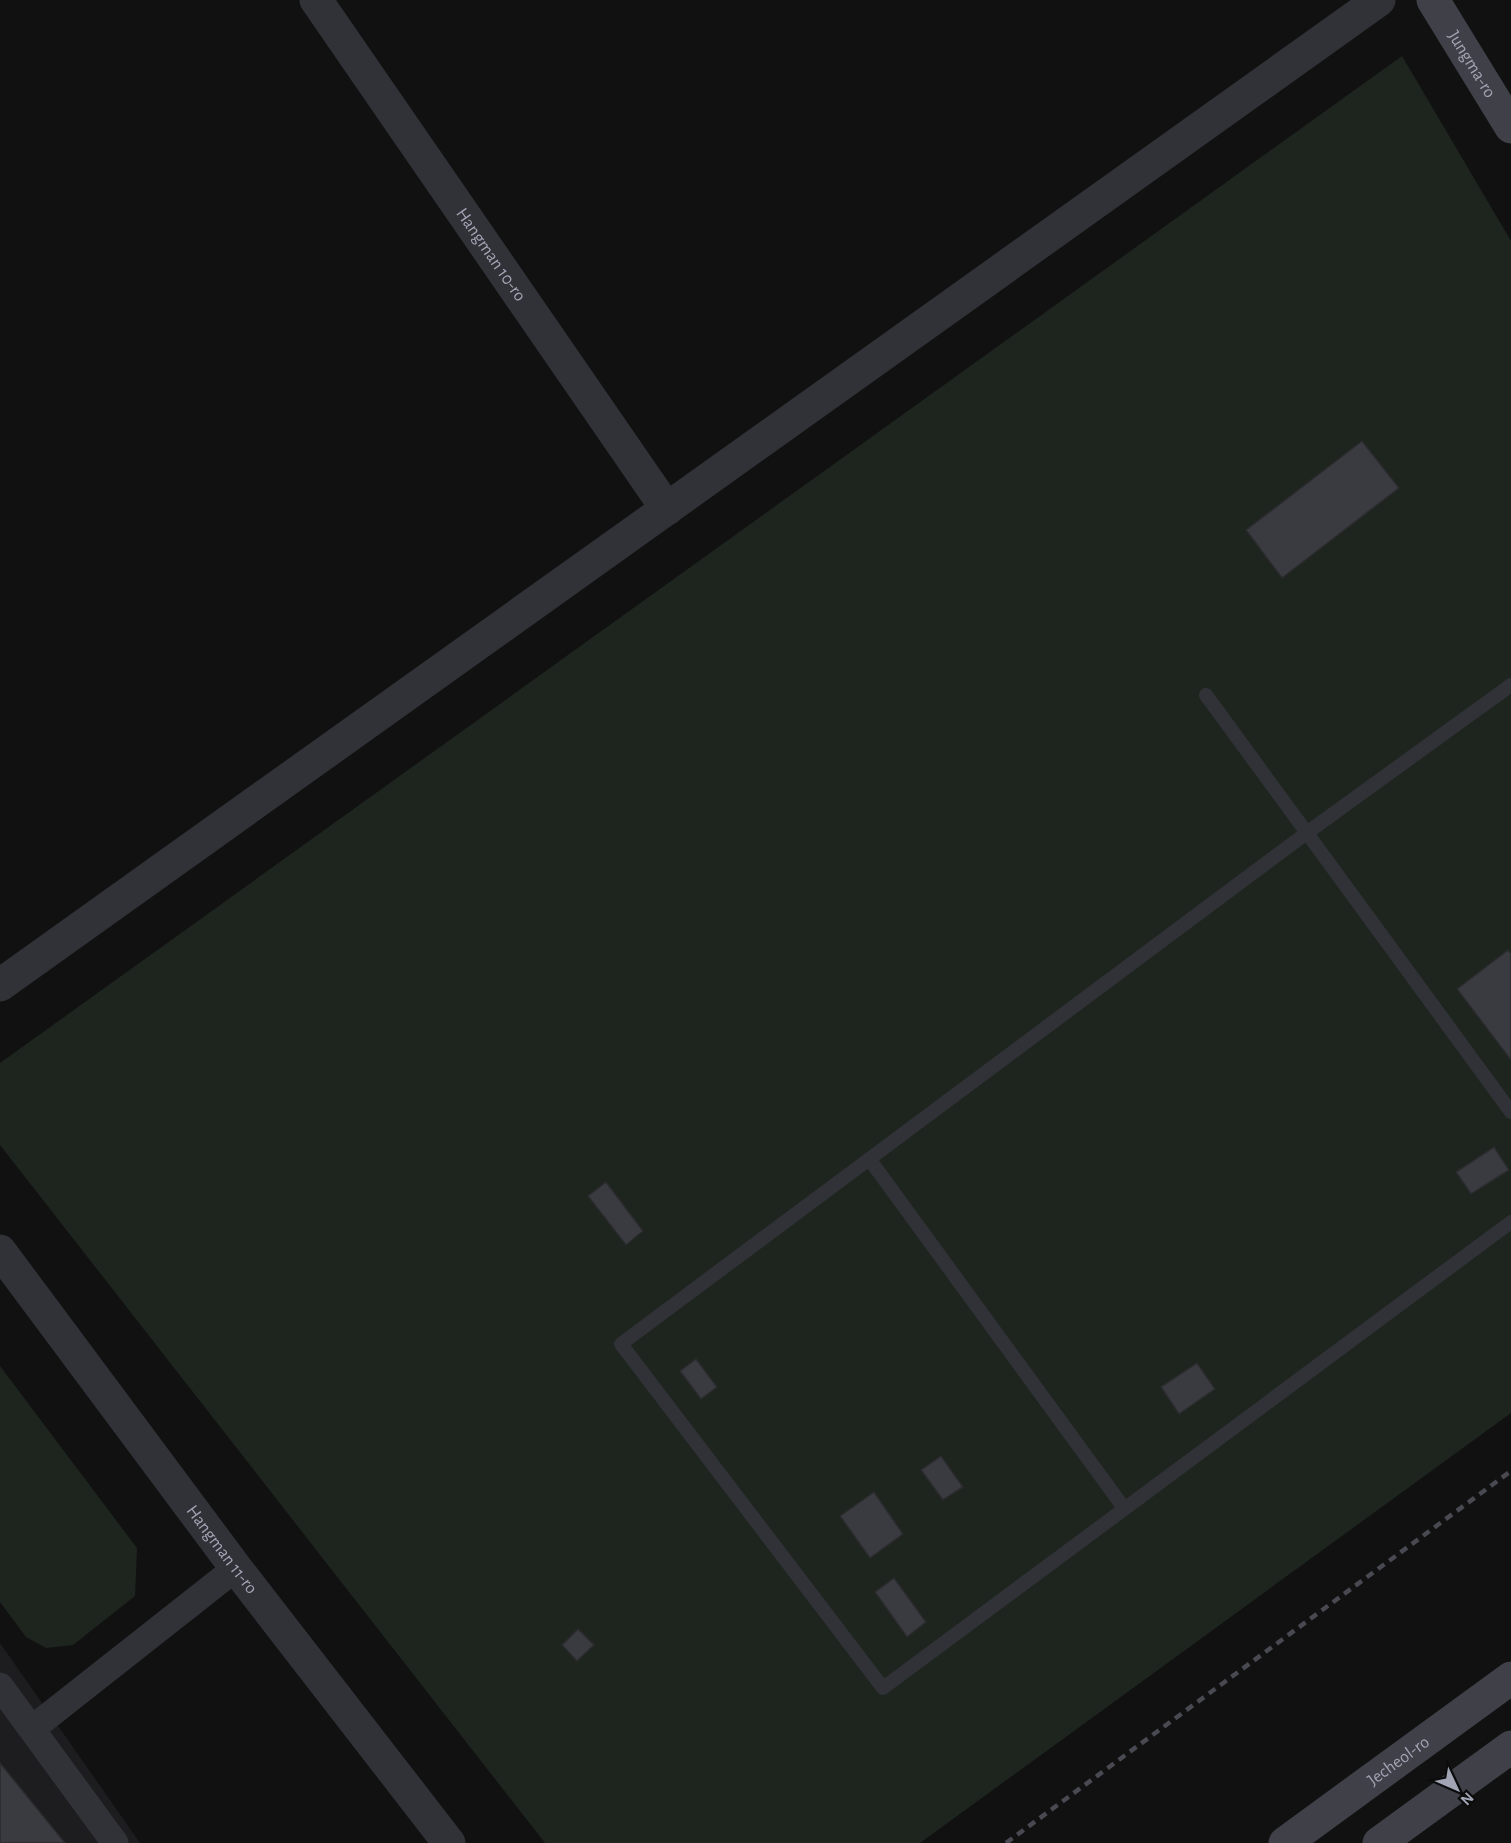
<svg xmlns="http://www.w3.org/2000/svg" width="1511" height="1843" viewBox="0 0 1511 1843" font-family="'Alegreya Sans',sans-serif">
<style>
.built{fill:#1d1d1f}
.green{fill:#1d251e}
.building{fill:#3a3b40;stroke:#2b2b2e;stroke-width:1.5}
.lines{fill:none;stroke-linecap:round;stroke-linejoin:round}
.service{stroke:#313237;stroke-width:14}
.minor{stroke:#313237;stroke-width:27}
.tertiary{stroke:#313237;stroke-width:33}
.secondary{stroke:#3f4048;stroke-width:33}
.rail{stroke:#484951;stroke-width:4.5;stroke-dasharray:8 6;stroke-linecap:butt}
.labels{text-anchor:middle;stroke-width:6;stroke-linejoin:round;paint-order:stroke}
.street-label{font-size:18px;fill:#a1a5b4;stroke:#0c0c0d}
</style>
<rect width="100%" height="100%" fill="#111112"/>
<path class="built" d="M 0,1643 L 140,1843 L 0,1843 Z"/>
<path class="green" d="M 1402,56 L 1511,241 L 1511,1413 L 920,1843 L 545,1843 L 0,1145 L 0,1063 Z
M 0,1366 L 137,1548 L 135,1596 L 73,1645 L 46,1648 L 26,1637 L 0,1602 Z"/>
<path class="building" d="M 1362,441 L 1399,488 L 1282,578 L 1246,530 Z
M 1508,950 L 1511,954 L 1511,1060 L 1457,989 Z
M 1494,1147 L 1509,1170 L 1471,1194 L 1456,1172 Z
M 606,1182 L 643,1231 L 626,1245 L 588,1196 Z
M 696,1359 L 717,1387 L 701,1399 L 680,1371 Z
M 1197,1363 L 1215,1389 L 1179,1414 L 1161,1387 Z
M 941,1456 L 963,1487 L 943,1500 L 921,1470 Z
M 874,1492 L 903,1534 L 870,1558 L 840,1516 Z
M 894,1578 L 926,1622 L 907,1637 L 875,1592 Z
M 578,1629 L 594,1645 L 577,1661 L 562,1645 Z
M 0,1763 L 65,1843 L 0,1843 Z"/>
<g class="lines">
<path class="service" d="M 1511,685 L 1308,832 L 621,1344 L 883,1688 L 1511,1222
M 1206,695 L 1511,1112
M 870,1160 L 1124,1508"/>
<path class="minor" d="M 0,1686 L 115,1843
M 33,1728 L 236,1568"/>
<g class="tertiary">
<path id="s1" d="M 316,0 L 667,509"/>
<path d="M 0,985 L 1379,0"/>
<path id="s2" d="M 0,1251 L 236,1568 L 449,1843"/>
</g>
<g class="secondary">
<path id="s3" d="M 1433,0 L 1511,127"/>
<path id="s4" d="M 1285,1843 L 1511,1678"/>
<path d="M 1379,1843 L 1511,1747"/>
</g>
<path class="rail" d="M 1006,1843 L 1511,1471"/>
</g>
<g class="labels">
<g class="street-label">
<text dy="6" stroke="none"><textPath href="#s3" startOffset="75">Jungma-ro</textPath></text>
<text dy="6" stroke="none"><textPath href="#s1" startOffset="309">Hangman 10-ro</textPath></text>
<text dy="6" stroke="none"><textPath href="#s2" startOffset="372">Hangman 11-ro</textPath></text>
<text dy="6" stroke="none"><textPath href="#s4" startOffset="140">Jecheol-ro</textPath></text>
</g>
</g>
<g transform="translate(1457 1789) rotate(134)" stroke="#0c0c0d" stroke-width="4.5" paint-order="stroke">
<path d="M0-4.5L10 22L0 15L-10 22Z" fill="#a1a5b4"/>
<text y="-9" font-size="16" font-weight="bold" text-anchor="middle" fill="#a1a5b4">N</text>
</g>
</svg>
